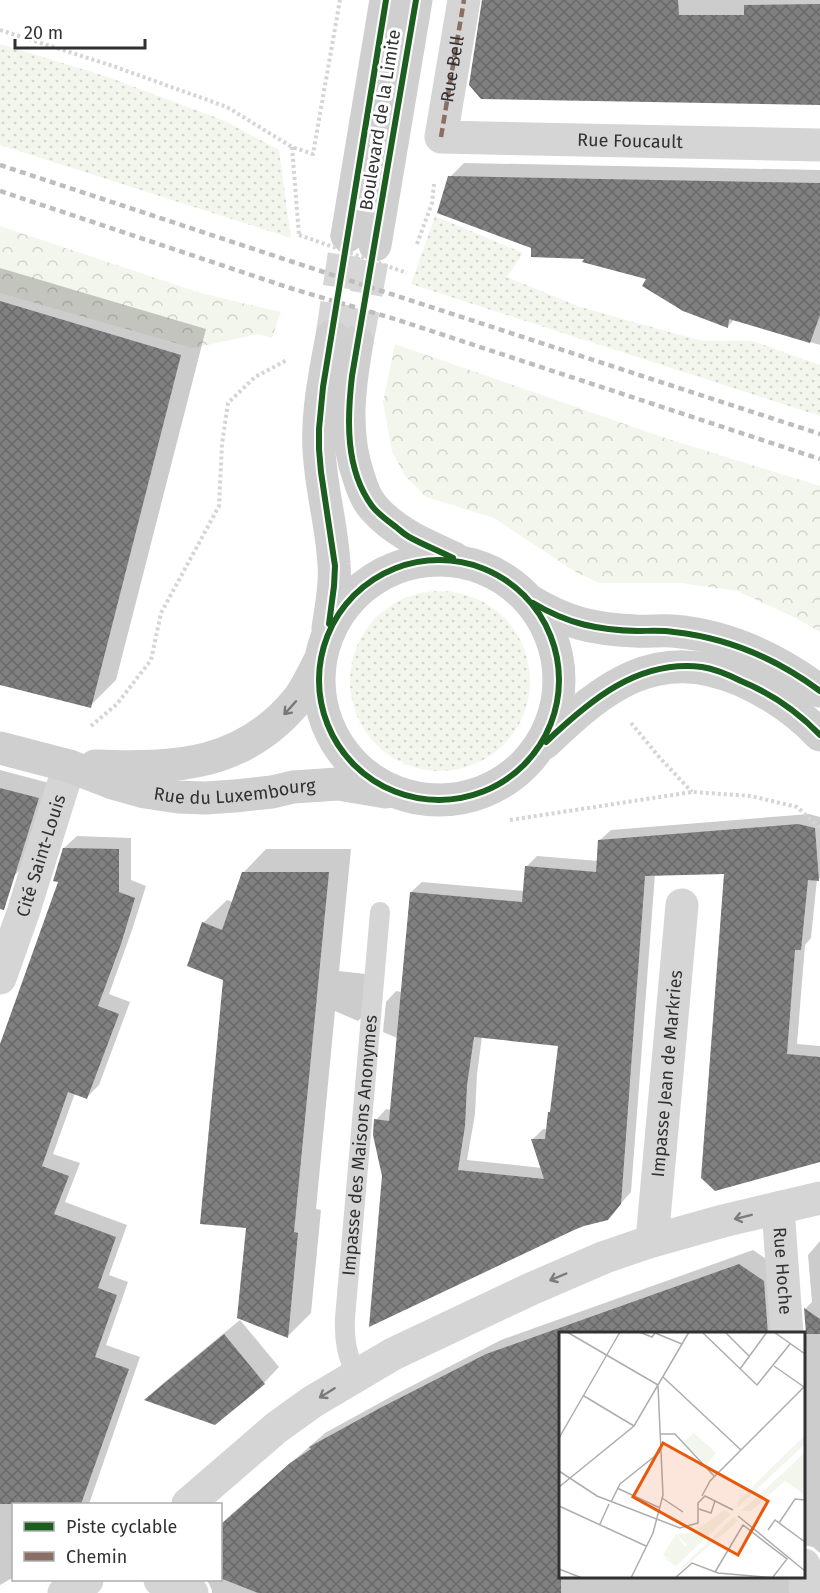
<svg xmlns="http://www.w3.org/2000/svg" width="820" height="1593" viewBox="0 0 820 1593" font-family="'Fira Sans',sans-serif">
<style>
.grass{fill:url(#grass-dots)}
.forest{fill:url(#forest-crowns)}
.shadow{fill:#0003;fill-rule:evenodd}
.building{fill:url(#building-cross-hatch);fill-rule:evenodd}
.lines{fill:none;stroke-linecap:round;stroke-linejoin:round}
.secondary-tunnel{stroke:#d6d6d6;stroke-width:33;stroke-dasharray:33 16;stroke-linecap:butt}
.path{stroke:#d5d5d5;stroke-width:4;stroke-dasharray:3 3;stroke-linecap:butt}
.service{stroke:#d5d5d5;stroke-width:20}
.minor{stroke:#d5d5d5;stroke-width:33}
.tertiary{stroke:#d5d5d5;stroke-width:33}
.secondary{stroke:#cfcfcf;stroke-width:33}
.rail{stroke:#bdbdbd;stroke-width:4.5;stroke-dasharray:6 4.5;stroke-linecap:butt}
.path-bridge{stroke:#d5d5d5;stroke-width:4;stroke-dasharray:3 3;stroke-linecap:butt}
.quiet{stroke:#8d6e63;stroke-width:4.5;stroke-dasharray:9 4.5;stroke-linecap:butt}
.cycleway-casing{stroke:#fff;stroke-width:10}
.cycleway{stroke:#1b5e20;stroke-width:6}
.oneway{stroke:#787878}
.oneway2{stroke:#7b7b7b}
.labels{text-anchor:middle;stroke-width:6;stroke-linejoin:round;paint-order:stroke}
.street-label{font-size:18px;fill:#313131;stroke:#fff}
.inset-road{fill:none;stroke:#adadad;stroke-width:1.5}
.view{fill:#e8590c;fill-opacity:0.15;stroke:#e8590c;stroke-width:3}
.inset-edge{fill:none;stroke:#313131;stroke-width:3}
</style>
<defs>
<pattern id="grass-dots" width="8" height="8" patternUnits="userSpaceOnUse" patternTransform="scale(1.5)"><rect width="8" height="8" fill="#f3f6ed"/><path d="M2 2h.1M6 6h.1" fill="none" stroke="#d1d3cc" stroke-width="1.8" stroke-linecap="round"/></pattern>
<pattern id="forest-crowns" width="20" height="18" patternUnits="userSpaceOnUse" patternTransform="scale(1.5)"><rect width="20" height="18" fill="#f3f6ed"/><path d="M2 6a3 3 0 1 1 6 0M12 15a3 3 0 1 1 6 0" fill="none" stroke="#d1d3cc"/></pattern>
<pattern id="building-cross-hatch" width="8" height="8" patternUnits="userSpaceOnUse" patternTransform="scale(1.5)"><rect width="8" height="8" fill="#808080"/><path d="M0 0l8 8M0 8l8-8" fill="none" stroke="#696969"/></pattern>
</defs>
<rect width="100%" height="100%" fill="#fff"/>
<path class="grass" d="M 0,44 L 108,77 L 225,121 L 279,150 L 291,238 L 0,145 Z
M 435,216 L 523,253 L 507,277 L 580,307 L 702,341 L 753,341 L 820,365 L 820,416 L 411,284 Z
M350 681a90 90 0 1 1 180 0a90 90 0 1 1-180 0Z"/>
<path class="forest" d="M 0,226 L 200,293 L 281,312 L 272,338 L 258,334 L 193,348 L 0,293 Z
M 395,344 L 665,438 L 820,486 L 820,632 L 796,618 L 737,591 L 681,583 L 599,583 L 574,571 L 494,518 L 426,497 L 405,476 L 392,451 L 383,402 Z"/>
<path class="shadow" d="M 485,0 L 820,0 L 820,104 Z
M 464,163 L 820,170 L 820,345 L 735,319 L 728,326 L 648,278 L 586,258 L 533,247 L 450,177 Z
M 0,268 L 206,329 L 116,680 L 90,706 L 0,683 Z
M 0,770 L 53,784 L 29,861 L 14,876 L 0,874 Z
M 809,814 L 820,817 L 820,878 L 817,879 L 811,938 L 805,945 L 797,1044 L 820,1046 L 820,1161 L 725,872 L 655,874 L 631,1192 L 607,1219 L 384,1176 L 376,1120 L 386,1109 L 391,1110 L 397,1038 L 383,1032 L 386,1002 L 396,991 L 402,992 L 411,892 L 422,882 L 524,891 L 526,867 L 537,856 L 599,861 L 600,840 L 611,830 ZM 482,1037 L 560,1045 L 552,1110 L 549,1112 L 548,1129 L 543,1129 L 533,1139 L 542,1168 L 467,1160 L 475,1114 L 477,1074 Z
M 77,836 L 131,838 L 131,880 L 146,886 L 132,930 L 109,994 L 130,1002 L 99,1085 L 87,1097 L 75,1093 L 53,1154 L 80,1163 L 65,1202 L 127,1225 L 109,1275 L 128,1282 L 106,1345 L 140,1357 L 89,1504 L 14,1504 L 14,1577 L 0,1585 L 0,1052 L 60,880 L 64,848 Z
M 266,849 L 351,849 L 339,971 L 383,976 L 381,998 L 358,1021 L 335,1011 L 316,1209 L 321,1210 L 311,1313 L 288,1336 L 247,1227 L 225,979 L 203,923 L 227,900 L 233,902 L 243,873 Z
M 820,1241 L 820,1553 L 813,1547 L 804,1545 L 804,1339 L 806,1338 L 807,1333 L 805,1309 L 812,1302 L 808,1255 Z
M 753,1250 L 778,1267 L 789,1334 L 560,1334 L 560,1576 L 801,1576 L 809,1593 L 212,1593 L 212,1590 L 207,1580 L 220,1580 L 220,1525 L 325,1433 L 396,1394 L 501,1340 Z
M 240,1320 L 279,1367 L 264,1383 L 146,1399 L 161,1385 Z"/>
<path class="building" d="M 482,0 L 678,0 L 679,15 L 744,15 L 744,5 L 820,4 L 820,105 L 481,99 L 469,85 Z
M 448,176 L 820,183 L 820,315 L 810,343 L 729,319 L 728,328 L 683,311 L 642,286 L 646,279 L 582,262 L 584,259 L 531,257 L 531,248 L 437,213 Z
M 0,301 L 181,355 L 91,708 L 0,685 Z
M 0,788 L 39,798 L 4,910 L 0,909 Z
M 798,824 L 815,828 L 819,881 L 808,880 L 801,950 L 795,950 L 787,1054 L 820,1057 L 820,1162 L 715,1191 L 701,1178 L 724,874 L 645,876 L 621,1204 L 608,1220 L 584,1226 L 574,1230 L 369,1327 L 382,1176 L 373,1135 L 374,1119 L 389,1121 L 410,892 L 522,902 L 525,866 L 596,872 L 598,840 ZM 474,1037 L 558,1046 L 550,1112 L 548,1112 L 545,1139 L 531,1139 L 544,1179 L 458,1170 L 465,1126 L 467,1085 Z
M 63,848 L 119,849 L 119,892 L 135,898 L 121,944 L 98,1006 L 119,1014 L 87,1099 L 68,1092 L 42,1166 L 69,1176 L 54,1214 L 116,1237 L 98,1288 L 117,1295 L 95,1357 L 129,1369 L 81,1504 L 0,1504 L 0,1044 L 58,882 L 53,881 Z
M 242,872 L 329,872 L 294,1232 L 298,1233 L 288,1338 L 237,1318 L 246,1228 L 200,1224 L 223,980 L 187,966 L 202,922 L 222,930 Z
M 739,1264 L 764,1281 L 768,1334 L 561,1334 L 561,1593 L 258,1593 L 220,1578 L 220,1525 L 290,1463 L 311,1449 L 309,1447 L 380,1408 L 486,1354 Z
M 804,1308 L 820,1319 L 820,1334 L 806,1334 Z
M 224,1334 L 265,1384 L 215,1425 L 144,1400 Z"/>
<g class="lines">
<path class="secondary-tunnel" d="M 332,336 L 347,236
M 357,342 L 375,245"/>
<path class="path" d="M 0,30 L 113,66 L 227,107 L 292,147 L 313,154 L 340,0
M 292,147 L 299,235
M 417,244 L 432,203 L 434,184
M 631,723 L 660,758 L 692,792
M 91,726 L 117,704 L 151,660 L 161,613 L 219,506 L 222,444 L 228,403 L 255,377 L 287,360
M 510,820 L 692,792 L 751,796 L 797,807 L 820,828"/>
<path class="service" id="s1" d="M 356,1375 C 347,1354 344,1341 345,1318 L 380,912"/>
<g class="minor">
<path id="s2" d="M 464,0 L 441,137 L 820,145"/>
<path id="s3" d="M 0,978 L 23,913 L 69,766"/>
<path id="s4" d="M 778,1208 L 787,1334"/>
<path id="s5" d="M 652,1241 L 682,905"/>
<path d="M 804,1565 L 806,1593"/>
<path d="M 160,1580 L 192,1593"/>
</g>
<path class="tertiary" d="M 188,1504 L 276,1428 L 312,1402 L 393,1354 L 533,1288 L 605,1257 L 652,1241 L 723,1221 L 820,1198
M 64,1593 L 87,1580"/>
<g class="secondary">
<path d="M 347,236 L 386,0"/>
<path d="M 375,245 L 416,0"/>
<path d="M 357,342 C 349,389 343,433 359,478 C 362,488 366,499 373,507 C 394,532 425,545 454,558"/>
<circle cx="439" cy="680" r="120"/>
<path d="M 530,601 C 567,623 592,629 635,631 C 647,632 660,630 672,631 C 726,635 777,659 820,691"/>
<path d="M 328,628 C 331,607 336,585 334,564 C 332,526 321,489 319,450 C 317,412 325,374 332,336"/>
<path d="M 545,743 C 604,686 657,644 741,680 C 770,693 798,712 820,735"/>
<path id="s6" d="M 0,748 L 69,766 L 113,783 L 145,792 L 178,797 L 205,798 L 235,796 L 272,792 L 293,787 L 338,784 L 386,792"/>
<path d="M 95,766 C 176,769 245,766 299,698 C 307,687 313,674 319,662"/>
</g>
<path class="rail" d="M 0,165 L 293,262 L 820,434
M 0,191 L 290,288 L 398,320 L 820,459"/>
<path class="path-bridge" d="M 299,235 L 407,273"/>
<path class="quiet" id="s7" d="M 441,137 L 464,0"/>
<defs>
<path id="cycleway" d="M 416,0 L 352,376 C 347,419 345,469 372,506 C 378,514 388,521 396,527 C 401,531 405,535 411,538 C 424,545 439,551 453,558
M319 680a120 120 0 1 1 240 0a120 120 0 1 1-240 0Z
M 533,603 C 568,624 598,630 638,631 C 650,631 662,630 674,632 C 728,638 777,659 820,691
M 329,624 L 334,586 L 335,566 L 321,472 L 319,449 L 319,429 L 323,387 L 386,0
M 546,742 C 589,701 638,659 702,667 C 715,669 729,675 741,681 C 770,693 798,712 820,735"/>
</defs>
<use href="#cycleway" class="cycleway-casing"/>
<use href="#cycleway" class="cycleway"/>
</g>
<defs><path id="oneway-shaft" d="M-6 0H5M1.5-3L5.5 0L1.5 3" fill="none" stroke-width="1.6" stroke-linecap="round" stroke-linejoin="round" transform="scale(1.5)"/></defs>
<use class="oneway" href="#oneway-shaft" transform="translate(290 708) rotate(132)"/>
<g class="oneway2">
<use href="#oneway-shaft" transform="translate(743 1217) rotate(166)"/>
<use href="#oneway-shaft" transform="translate(558 1277) rotate(157)"/>
<use href="#oneway-shaft" transform="translate(327 1393) rotate(148)"/>
</g>
<g class="labels">
<g class="street-label">
<text dy="6" stroke="none"><textPath href="#s7" startOffset="69">Rue Bell</textPath></text>
<text transform="translate(380 120) rotate(-81)" y="6">Boulevard de la Limite</text>
<text dy="6" stroke="none"><textPath href="#s2" startOffset="328">Rue Foucault</textPath></text>
<text dy="6" stroke="none"><textPath href="#s6" startOffset="242">Rue du Luxembourg</textPath></text>
<text dy="6" stroke="none"><textPath href="#s3" startOffset="129">Cité Saint-Louis</textPath></text>
<text dy="6" stroke="none"><textPath href="#s5" startOffset="168">Impasse Jean de Markries</textPath></text>
<text dy="6" stroke="none"><textPath href="#s1" startOffset="232">Impasse des Maisons Anonymes</textPath></text>
<text dy="6" stroke="none"><textPath href="#s4" startOffset="63">Rue Hoche</textPath></text>
</g>
</g>
<g transform="translate(559 1332)">
<rect width="246" height="246" fill="#fff"/>
<path d="M 223,142 L 228,147 L 192,179 L 182,179 ZM 175,185 L 179,189 L 122,238 L 121,237 Z" fill="#f3f6ed"/>
<path d="M 246,103 L 246,112 L 178,176 L 179,169 ZM 246,120 L 246,130 L 228,147 L 223,142 ZM 165,178 L 172,182 L 117,234 L 103,225 L 114,229 L 128,213 L 117,202 L 134,201 Z" fill="#f3f6ed"/>
<path d="M 246,130 L 246,163 L 226,149 Z" fill="#f3f6ed"/>
<path d="M 135,101 L 157,121 L 147,133 L 125,110 ZM 117,202 L 128,217 L 113,229 L 104,223 Z" fill="#f3f6ed"/>
<path class="inset-road" d="M 8,0 L 99,53M 80,0 L 93,5 L 96,1 L 123,12M 143,0 L 198,53 L 231,12M 166,0 L 190,24M 215,0 L 246,22M 215,34 L 245,55M 181,37 L 208,0M 104,45 L 182,118M 25,64 L 75,94M 101,102 L 116,102 L 156,145M 0,106 L 61,0M 0,139 L 38,164 L 121,196 L 139,191 L 139,171 L 146,164 L 174,178M 0,155 L 75,94 L 130,0M 58,156 L 101,176M 143,164 L 151,149 L 246,54M 103,166 L 124,180M 52,170 L 61,152 L 101,120M 0,174 L 87,214M 140,177 L 152,181 L 156,169M 179,184 L 246,239M 220,191 L 236,167 L 246,168M 41,192 L 50,172M 209,198 L 216,188 L 246,210M 0,237 L 23,246M 156,240 L 184,193 L 228,227 L 214,245M 72,246 L 94,201 L 104,163 L 99,54M 116,246 L 133,231 L 159,241 L 217,246"/>
<path class="view" d="M 104,111 L 209,169 L 179,223 L 74,165 Z"/>
<rect width="246" height="246" class="inset-edge"/>
</g>
<rect x="12" y="1503" width="210" height="78" fill="#ffffff" stroke="#adadad" stroke-width="1.5"/>
<rect x="24" y="1522" width="30" height="9" fill="#1b5e20" stroke="#adadad" stroke-width="1.5"/>
<text x="66" y="1533" font-size="18" fill="#313131">Piste cyclable</text>
<rect x="24" y="1552" width="30" height="9" fill="#8d6e63" stroke="#adadad" stroke-width="1.5"/>
<text x="66" y="1563" font-size="18" fill="#313131">Chemin</text>
<path d="M15 39v9h130v-9" fill="none" stroke="#313131" stroke-width="3"/>
<text x="24" y="39" font-size="18" fill="#313131" stroke="#ffffff" stroke-width="4.5" paint-order="stroke">20 m</text>
</svg>
